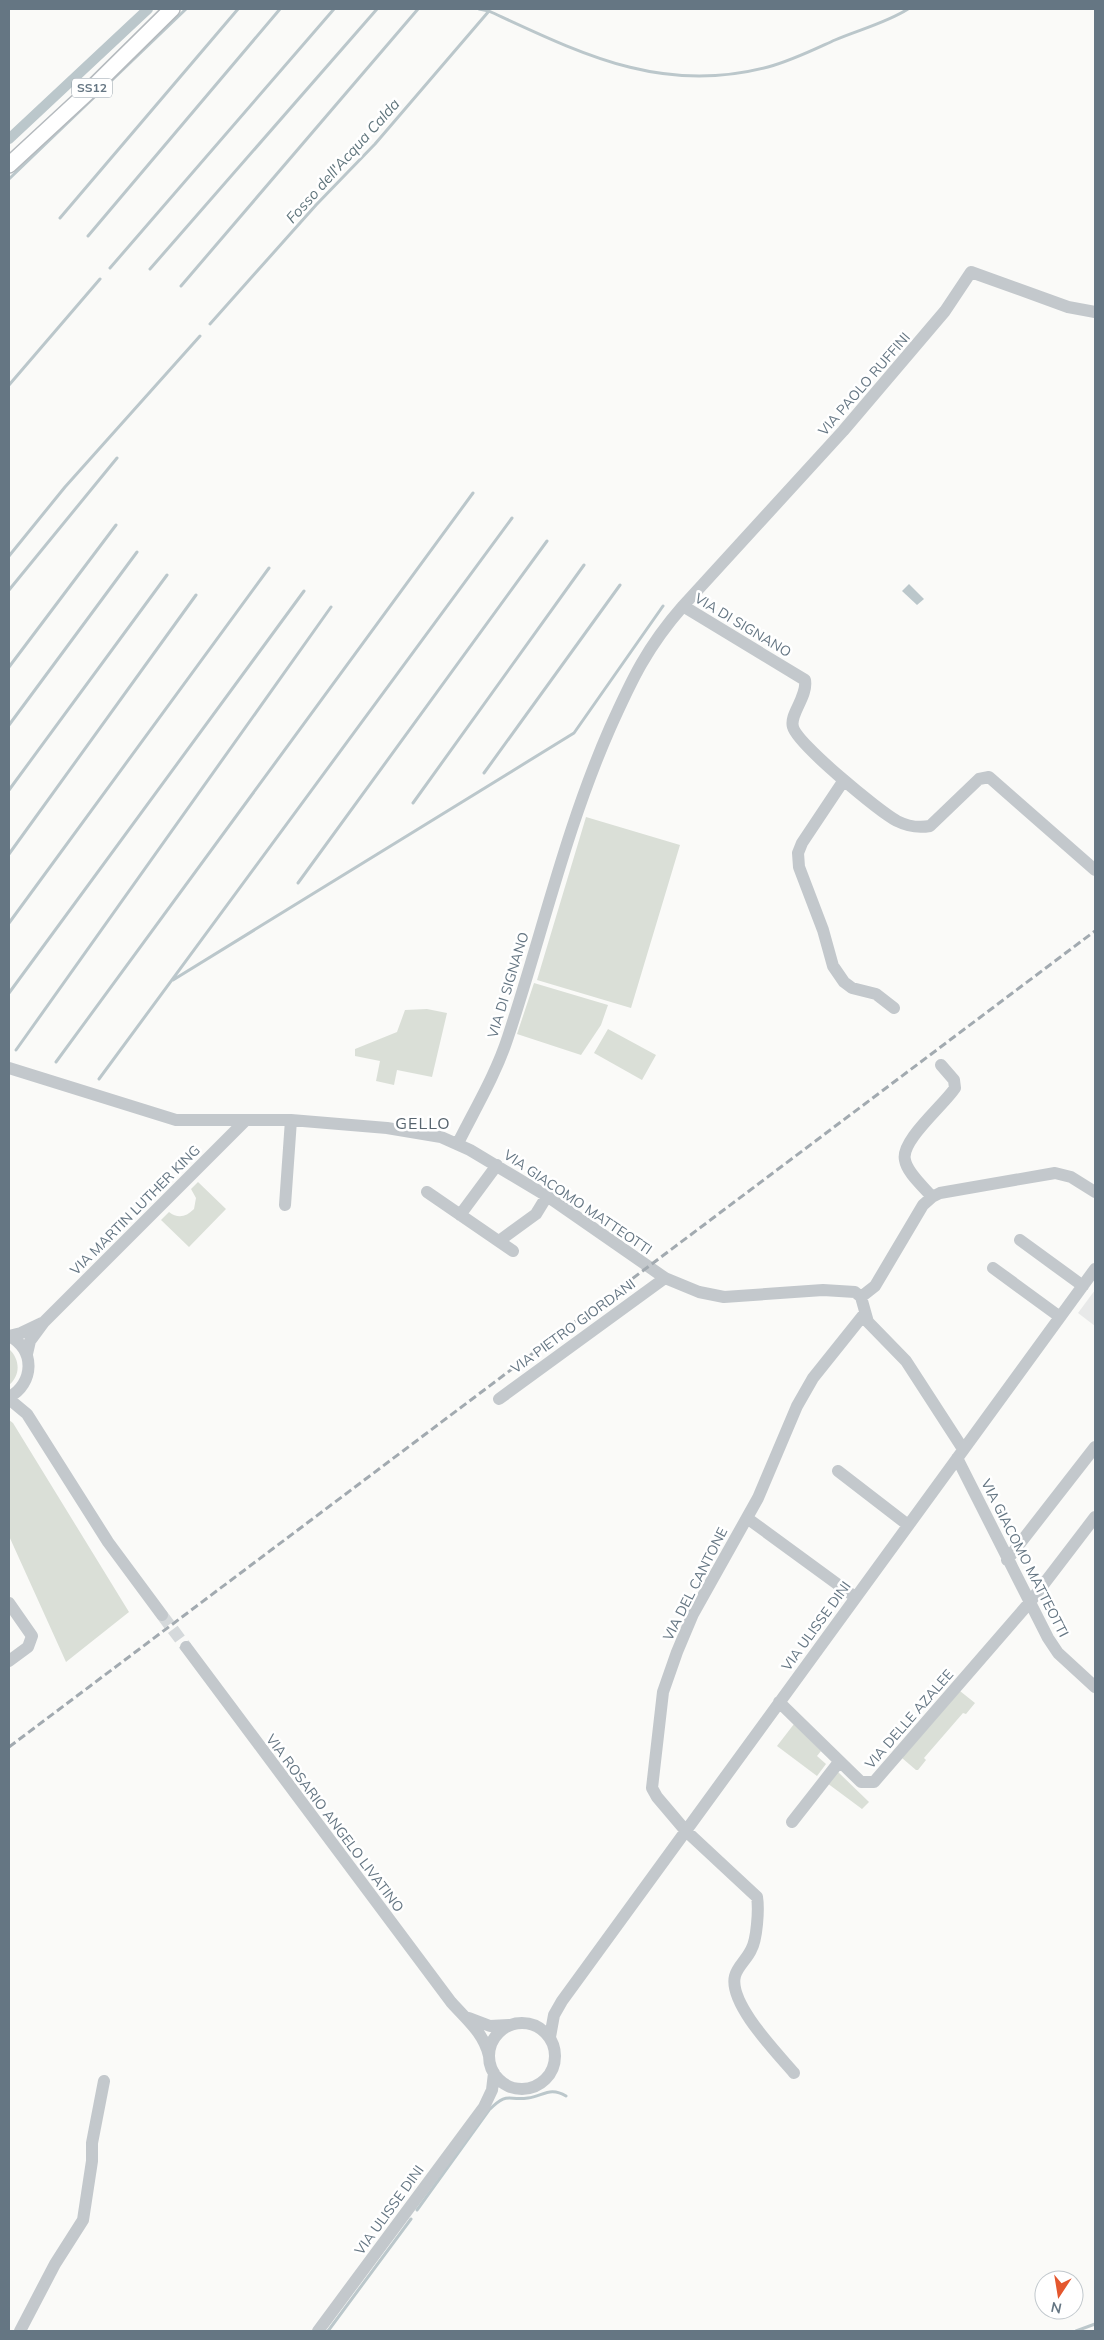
<svg xmlns="http://www.w3.org/2000/svg" width="1104" height="2340" viewBox="0 0 1104 2340" font-family="Mulish,sans-serif">
<style>
.built{fill:#e8e9e9}
.green{fill:#dadfd7}
.water{fill:#bbc7cb}
.lines{fill:none;stroke-linecap:round;stroke-linejoin:round}
.stream{stroke:#bbc7cb;stroke-width:3}
.canal{stroke:#bbc7cb;stroke-width:10}
.minor-tunnel{stroke:#d5d9db;stroke-width:12;stroke-dasharray:12 6;stroke-linecap:butt}
.major-casing{stroke:#b5babe;stroke-width:18}
.minor{stroke:#c3c8cc;stroke-width:12}
.major{stroke:#fff;stroke-width:15}
.rail{stroke:#a2aab0;stroke-width:3;stroke-dasharray:8 4;stroke-linecap:butt}
.labels{text-anchor:middle;stroke-width:5;stroke-linejoin:round;paint-order:stroke}
.shield{fill:#fff;stroke:#939fa8;stroke-width:1}
.shield-label{font-size:12px;font-weight:bold;fill:#657683}
.street-label{font-size:14px;fill:#657683;stroke:#fff}
.water-label{font-size:15px;font-style:italic;fill:#60757c;stroke:#fff}
.quarter-label{font-size:16px;letter-spacing:1px;fill:#57646e;stroke:#fff}
</style>
<rect width="100%" height="100%" fill="#fafaf8"/>
<path class="built" d="M 1095,1290 L 1095,1326 L 1078,1313 Z"/>
<path class="green" d="M 586,817 L 680,845 L 631,1008 L 537,980 Z
M 534,983 L 608,1005 L 601,1025 L 581,1055 L 517,1034 Z
M 427,1009 L 447,1013 L 432,1077 L 397,1070 L 394,1085 L 376,1081 L 380,1061 L 355,1056 L 355,1049 L 397,1032 L 405,1010 Z
M 608,1029 L 656,1055 L 642,1080 L 594,1053 Z
M 198,1182 L 226,1209 L 189,1247 L 161,1220 L 169,1212 C 178,1219 186,1217 194,1209 L 196,1198 L 191,1189 Z
M 9,1349 C 20,1359 21,1375 9,1385 Z
M 9,1420 L 13,1423 L 129,1612 L 66,1662 L 9,1536 Z
M 960,1691 L 975,1703 L 966,1714 L 963,1713 L 924,1758 L 926,1760 L 918,1770 L 916,1770 L 902,1758 Z
M 794,1724 L 821,1751 L 817,1756 L 826,1764 L 817,1776 L 777,1746 Z
M 836,1770 L 869,1802 L 862,1809 L 827,1783 Z"/>
<path class="water" d="M 909,584 L 924,599 L 917,605 L 902,591 Z"/>
<g class="lines">
<path class="stream" d="M 479,9 L 489,11 C 582,54 662,95 768,67 C 791,61 813,50 835,40 C 858,30 886,23 908,9
M 9,179 L 186,9
M 60,218 L 238,9
M 88,236 L 280,9
M 110,268 L 334,9
M 150,269 L 377,9
M 181,286 L 418,9
M 210,324 L 316,205 L 375,144 L 489,11
M 9,385 L 100,279
M 9,556 L 65,487 L 200,336
M 9,590 L 117,458
M 9,667 L 116,525
M 9,725 L 137,552
M 484,773 L 620,585
M 9,790 L 167,575
M 413,803 L 584,565
M 9,854 L 196,595
M 298,883 L 547,541
M 9,923 L 269,568
M 173,980 L 574,733 L 663,606
M 9,993 L 304,591
M 16,1050 L 331,607
M 56,1062 L 473,493
M 99,1079 L 512,518
M 417,2210 L 489,2110 C 508,2091 507,2101 528,2098 C 543,2096 550,2086 566,2096
M 328,2331 L 411,2219
M 1076,2331 L 1095,2324"/>
<path class="canal" d="M 9,139 L 148,9"/>
<path class="minor-tunnel" d="M 162,1615 L 186,1647"/>
<defs>
<path id="major" d="M 9,165 L 88,92 L 172,9"/>
</defs>
<use href="#major" class="major-casing"/>
<path class="minor" d="M 683,606 L 843,431 L 945,311 L 971,272 L 1068,307 L 1095,312
M 844,780 L 802,843 L 798,853 L 799,867 L 823,930 L 833,966 L 844,982 L 852,988 L 876,994 L 894,1008
M 9,1068 L 176,1120 L 291,1120 L 387,1128 L 441,1137 L 470,1150 L 547,1196 L 665,1278 L 699,1292 L 724,1297 L 823,1290 L 855,1292 L 861,1297 L 868,1322 L 906,1361 L 963,1449
M 458,1143 C 475,1109 496,1074 508,1037 C 542,934 566,828 610,728 C 632,679 647,647 683,606 L 805,680 C 808,697 789,714 793,727 C 797,744 879,811 897,821 C 907,826 919,828 930,826 L 979,779 L 989,777 L 1095,870
M 427,1192 L 513,1251
M 932,1197 C 924,1187 907,1173 905,1160 C 900,1141 944,1105 955,1088 L 954,1080 L 941,1065
M 285,1205 L 291,1120
M 460,1215 L 497,1165
M 1020,1240 L 1083,1286
M 499,1241 L 536,1214 L 547,1196
M 993,1268 L 1060,1317
M 861,1297 L 875,1286 L 923,1205 L 932,1197 L 940,1193 L 1055,1173 L 1071,1177 L 1095,1192
M 9,1336 C 36,1349 34,1384 9,1397
M 9,1336 L 21,1333 L 42,1323
M 27,1354 L 30,1341 L 44,1322 L 246,1120
M 9,1399 L 27,1414 L 108,1542 L 162,1615
M 499,1399 L 665,1278
M 957,1458 L 1048,1638 L 1058,1653 L 1095,1687
M 838,1471 L 908,1525
M 747,1518 L 855,1597
M 1007,1560 L 1095,1447
M 9,1603 L 32,1636 L 28,1647 L 9,1661
M 186,1647 L 451,2002 C 466,2019 484,2033 489,2056
M 779,1702 L 861,1782 L 874,1782 L 1030,1602 L 1095,1517
M 792,1822 L 839,1762
M 469,2018 L 490,2026 L 509,2025
M489 2056a33 33 0 1 1 66 0a33 33 0 1 1-66 0Z
M 550,2037 L 554,2015 L 562,2001 L 1095,1269
M 794,2073 C 777,2053 728,2003 735,1976 C 737,1967 747,1959 751,1950 C 757,1940 759,1909 757,1897 L 685,1830 L 657,1797 L 652,1788 L 663,1692 L 677,1652 L 693,1614 L 758,1498 L 797,1406 L 813,1378 L 865,1313
M 20,2331 L 55,2264 L 83,2220 L 92,2161 L 92,2143 L 104,2081
M 318,2331 L 484,2107 L 492,2090 L 494,2073"/>
<use href="#major" class="major"/>
<path class="rail" d="M 9,1747 L 1095,931"/>
</g>
<g class="labels">
<rect class="shield" x="72" y="78.5" width="40" height="19" rx="4"/>
<g class="shield-label">
<text x="92" y="92">SS12</text>
</g>
<g class="street-label">
<text transform="translate(864 384) rotate(-49)" y="5">VIA PAOLO RUFFINI</text>
<text transform="translate(743 625) rotate(31)" y="5">VIA DI SIGNANO</text>
<text transform="translate(508 985) rotate(-73)" y="5">VIA DI SIGNANO</text>
<text transform="translate(578 1202) rotate(34)" y="5">VIA GIACOMO MATTEOTTI</text>
<text transform="translate(135 1210) rotate(-45)" y="5">VIA MARTIN LUTHER KING</text>
<text transform="translate(573 1326) rotate(-36)" y="5">VIA PIETRO GIORDANI</text>
<text transform="translate(1025 1558) rotate(63)" y="5">VIA GIACOMO MATTEOTTI</text>
<text transform="translate(695 1584) rotate(-63)" y="5">VIA DEL CANTONE</text>
<text transform="translate(816 1626) rotate(-54)" y="5">VIA ULISSE DINI</text>
<text transform="translate(909 1719) rotate(-49)" y="5">VIA DELLE AZALEE</text>
<text transform="translate(335 1823) rotate(53)" y="5">VIA ROSARIO ANGELO LIVATINO</text>
<text transform="translate(389 2210) rotate(-54)" y="5">VIA ULISSE DINI</text>
</g>
<g class="water-label">
<text transform="translate(343 161) rotate(-48)" y="5">Fosso dell'Acqua Calda</text>
</g>
<g class="quarter-label">
<text x="423" y="1129">GELLO</text>
</g>
</g>
<rect width="1104" height="2340" fill="none" stroke="#657683" stroke-width="20"/>
<g transform="translate(1059 2295) rotate(192)"><circle r="24" fill="#ffffff" stroke="#c1c8cd"/>
<path d="M0-4L9 19L0 12L-9 19Z" fill="#e4572e"/>
<text y="-8" font-size="14" font-weight="bold" text-anchor="middle" fill="#657683">N</text>
</g>
</svg>
